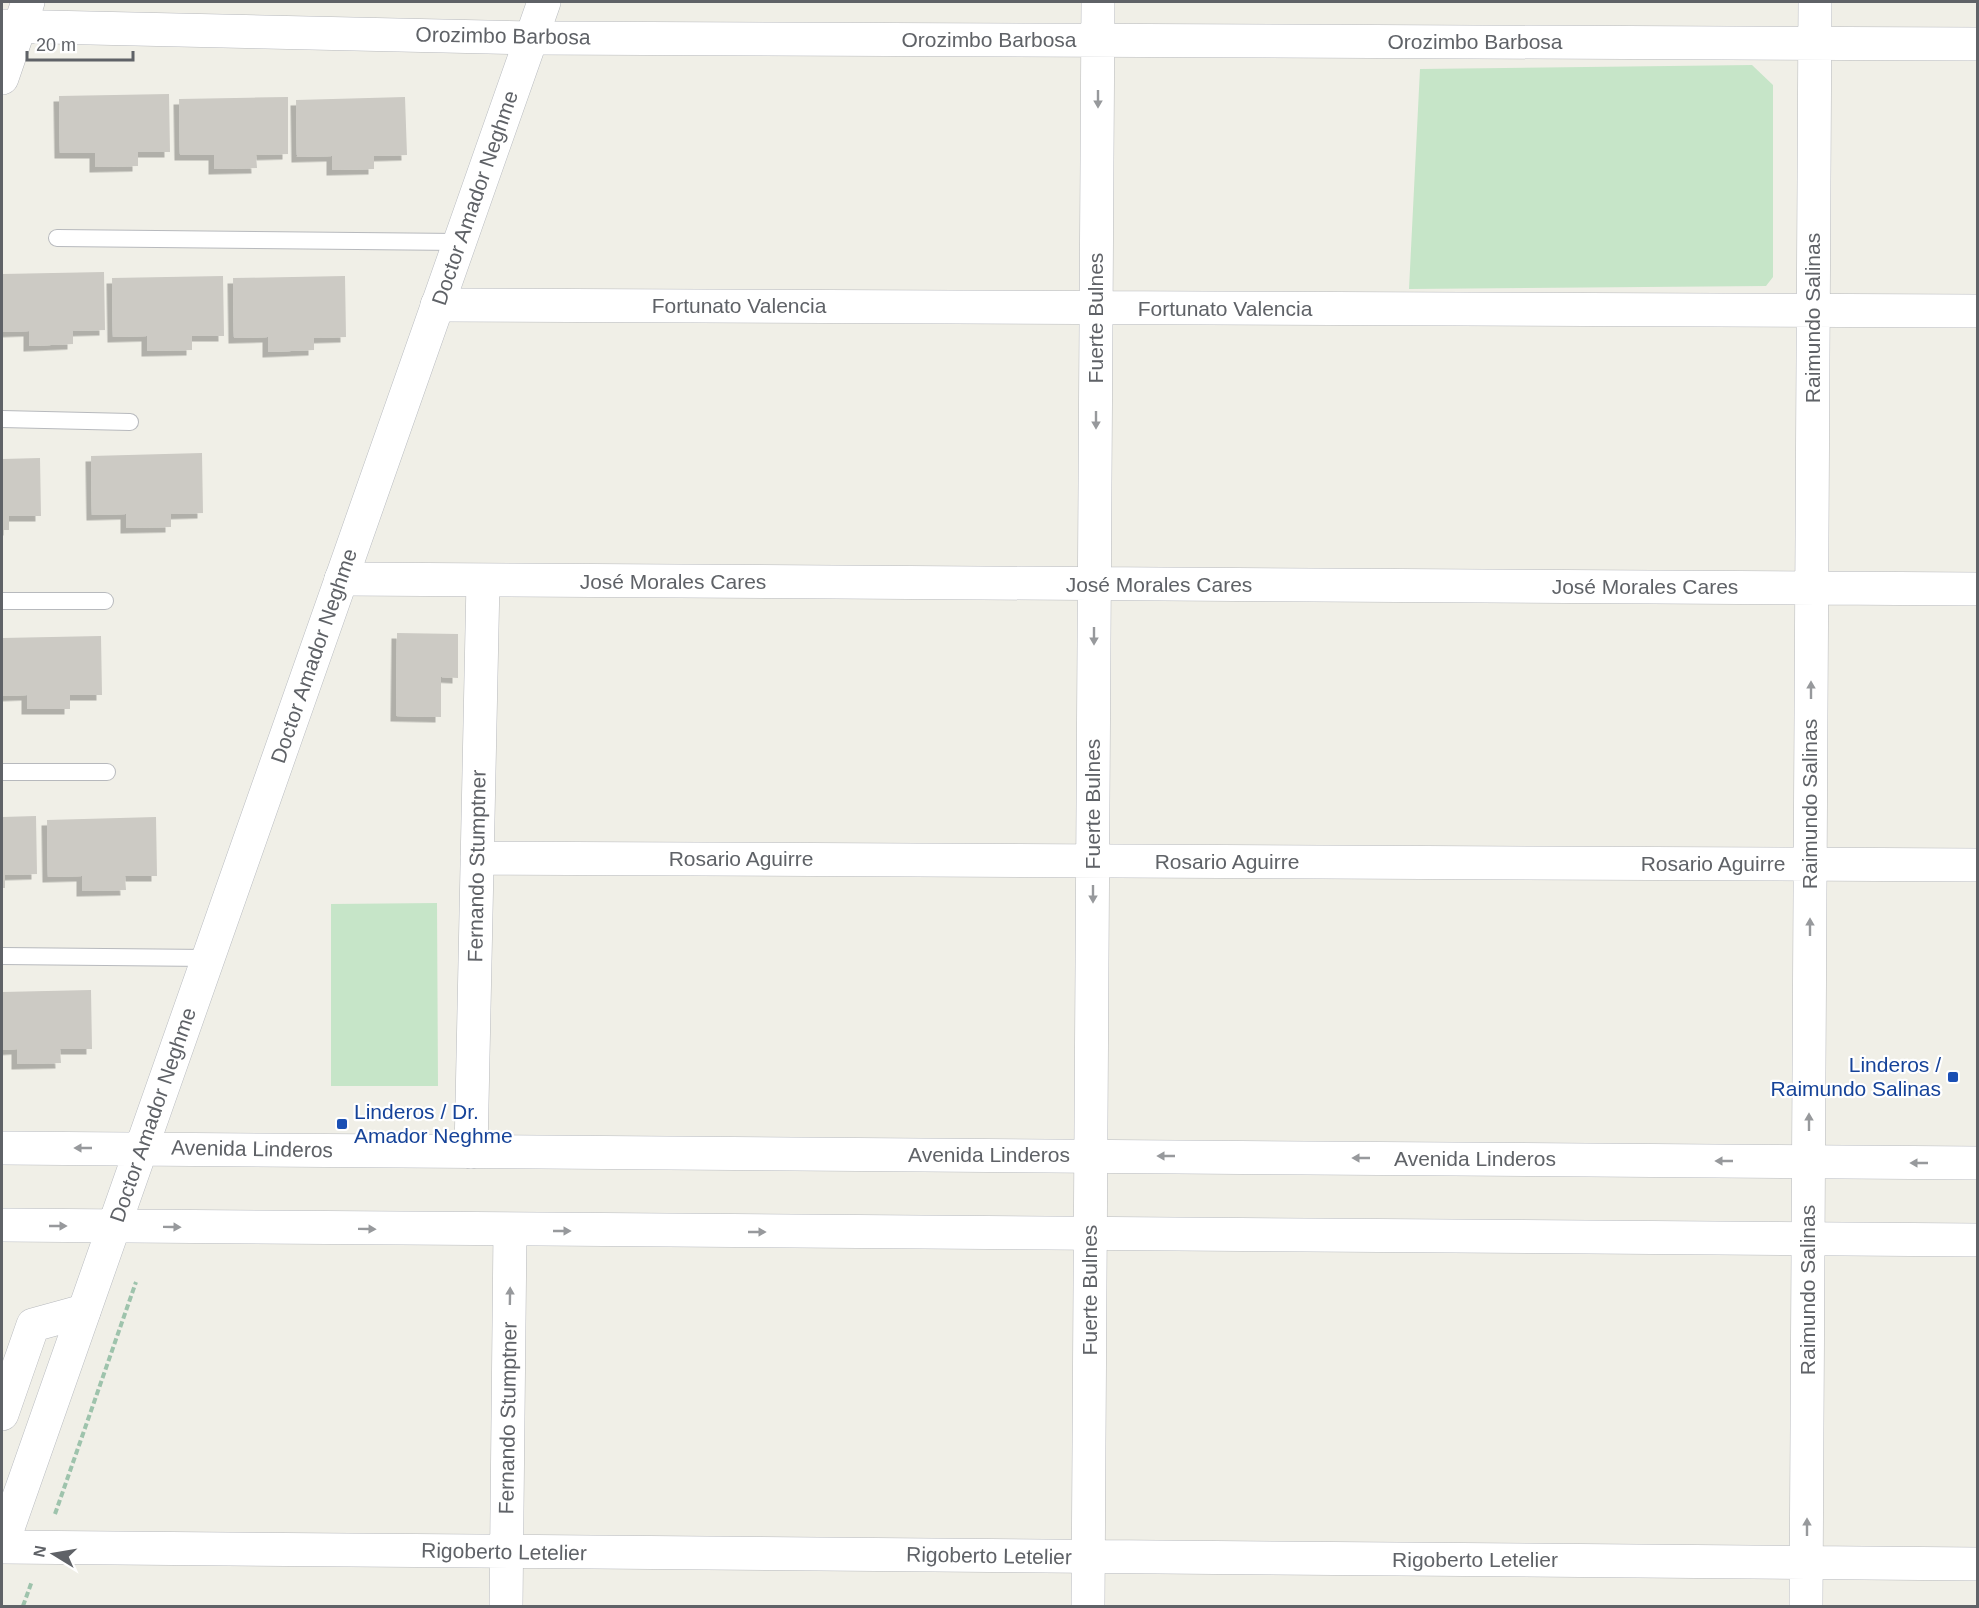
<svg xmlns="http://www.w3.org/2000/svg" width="1979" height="1608" viewBox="0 0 1979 1608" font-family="Arial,sans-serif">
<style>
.green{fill:#c6e5c8}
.building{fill:#cccac4;filter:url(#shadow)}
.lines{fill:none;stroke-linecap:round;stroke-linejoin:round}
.lane-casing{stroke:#b7b9bd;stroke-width:18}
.street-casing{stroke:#b7b9bd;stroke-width:34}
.secondary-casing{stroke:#b8bbc0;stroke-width:34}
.path{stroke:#9ec3ac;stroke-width:4;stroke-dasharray:6 3;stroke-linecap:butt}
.lane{stroke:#fff;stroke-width:16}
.street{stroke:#fff;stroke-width:33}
.secondary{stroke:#fff;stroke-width:33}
.oneway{fill:#97999c}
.transit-dot{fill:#1a4fb4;stroke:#fff;stroke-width:2}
.labels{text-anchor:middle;stroke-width:4.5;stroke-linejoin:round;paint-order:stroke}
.street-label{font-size:21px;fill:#5f6267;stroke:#fff}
.transit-label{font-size:21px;fill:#164399;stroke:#fff;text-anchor:end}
</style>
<defs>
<filter id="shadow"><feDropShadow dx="-5.5" dy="5.5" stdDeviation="0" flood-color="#0004"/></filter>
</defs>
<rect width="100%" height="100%" fill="#f0efe7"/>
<path class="green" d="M 1752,65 L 1773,85 L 1773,277 L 1766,286 L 1409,289 L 1420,69 Z
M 437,903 L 438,1086 L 331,1086 L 331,904 Z"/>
<path class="building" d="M 169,94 L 170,152 L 138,152 L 138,166 L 95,167 L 95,153 L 60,153 L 59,96 Z
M 288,97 L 288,154 L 256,155 L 257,168 L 214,169 L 214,155 L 180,155 L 179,99 Z
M 405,97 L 407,155 L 374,156 L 374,169 L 332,170 L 332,156 L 297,157 L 296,100 Z
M 104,272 L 105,330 L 73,331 L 73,344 L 29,346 L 29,331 L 2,332 L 2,274 Z
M 223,276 L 224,336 L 192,336 L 192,350 L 147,351 L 147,336 L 113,337 L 112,278 Z
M 345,276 L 346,337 L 314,338 L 314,350 L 268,352 L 268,337 L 234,338 L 233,278 Z
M 202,453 L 203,513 L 171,514 L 171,527 L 126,528 L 126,514 L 92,515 L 91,456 Z
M 40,458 L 41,516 L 9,516 L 9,530 L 2,530 L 2,459 Z
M 397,633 L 458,634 L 458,678 L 441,677 L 441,717 L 396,716 Z
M 101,636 L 102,695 L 70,695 L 70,709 L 27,709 L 27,695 L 2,696 L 2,638 Z
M 36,816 L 37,874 L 5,875 L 5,888 L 2,888 L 2,817 Z
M 156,817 L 157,876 L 125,876 L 126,890 L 82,891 L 82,876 L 48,877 L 47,820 Z
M 91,990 L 92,1049 L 60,1049 L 61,1063 L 17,1064 L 17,1049 L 2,1050 L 2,992 Z"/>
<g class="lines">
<defs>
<path id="lane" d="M 57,238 L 459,242
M 2,419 L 130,422
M 2,601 L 105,601
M 2,772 L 107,772
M 2,956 L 208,958"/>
<path id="street" d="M 2,26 L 531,38 L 1978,44
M 2,78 L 28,2
M 437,305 L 1978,311
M 341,579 L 1978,589
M 477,858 L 1978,865
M 471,1152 L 483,581
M 2,1414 L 33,1325 L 84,1311
M 2,1547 L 1978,1564
M 506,1606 L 510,1230
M 1088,1606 L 1098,2
M 1806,1606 L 1815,2"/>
<path id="secondary" d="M 2,1148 L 1978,1163
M 2,1225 L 1978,1240
M 2,1545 L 544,2"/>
</defs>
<use href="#lane" class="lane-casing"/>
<use href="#street" class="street-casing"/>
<use href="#secondary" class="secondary-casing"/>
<path class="path" d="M 55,1514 L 136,1282
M 23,1606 L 32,1581"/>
<use href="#lane" class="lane"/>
<use href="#street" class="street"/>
<use href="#secondary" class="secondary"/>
</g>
<defs><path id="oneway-solid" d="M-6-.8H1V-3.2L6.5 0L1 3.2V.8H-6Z" transform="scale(1.5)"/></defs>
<g class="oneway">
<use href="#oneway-solid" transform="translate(1098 99) rotate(90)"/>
<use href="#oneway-solid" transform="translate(1096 420) rotate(90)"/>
<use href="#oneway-solid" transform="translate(1094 636) rotate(90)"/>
<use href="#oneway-solid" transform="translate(1811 690) rotate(-90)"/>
<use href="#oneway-solid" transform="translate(1093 894) rotate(90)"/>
<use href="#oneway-solid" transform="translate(1810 927) rotate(-90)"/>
<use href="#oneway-solid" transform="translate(1809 1122) rotate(-90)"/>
<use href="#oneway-solid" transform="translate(83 1148) rotate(180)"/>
<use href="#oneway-solid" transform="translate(1166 1156) rotate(-180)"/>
<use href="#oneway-solid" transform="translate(1361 1158) rotate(-180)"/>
<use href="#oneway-solid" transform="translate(1724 1161) rotate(-180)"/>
<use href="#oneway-solid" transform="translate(1919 1163) rotate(-180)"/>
<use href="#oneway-solid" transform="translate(58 1226)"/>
<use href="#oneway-solid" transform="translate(172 1227) rotate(1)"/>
<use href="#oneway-solid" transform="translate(367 1229) rotate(1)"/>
<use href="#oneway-solid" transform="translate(562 1231)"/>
<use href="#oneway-solid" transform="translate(757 1232)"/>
<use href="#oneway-solid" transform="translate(510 1296) rotate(-89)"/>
<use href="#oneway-solid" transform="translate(1807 1527) rotate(-90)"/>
</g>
<g class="transit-dot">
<rect x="1947" y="1071" width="12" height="12" rx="3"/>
<rect x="336" y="1118" width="12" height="12" rx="3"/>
</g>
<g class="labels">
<g class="street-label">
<text transform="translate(503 36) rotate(1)" y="7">Orozimbo Barbosa</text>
<text x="989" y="47">Orozimbo Barbosa</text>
<text x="1475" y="49">Orozimbo Barbosa</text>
<text transform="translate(475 198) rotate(-71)" y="7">Doctor Amador Neghme</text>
<text x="739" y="313">Fortunato Valencia</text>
<text x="1225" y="316">Fortunato Valencia</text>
<text transform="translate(1096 318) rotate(-90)" y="7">Fuerte Bulnes</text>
<text transform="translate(1813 318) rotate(-90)" y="7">Raimundo Salinas</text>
<text x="673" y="589">José Morales Cares</text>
<text x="1159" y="592">José Morales Cares</text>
<text x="1645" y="594">José Morales Cares</text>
<text transform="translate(314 656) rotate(-71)" y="7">Doctor Amador Neghme</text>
<text transform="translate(1093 804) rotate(-90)" y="7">Fuerte Bulnes</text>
<text transform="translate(1810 804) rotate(-90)" y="7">Raimundo Salinas</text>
<text x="741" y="866">Rosario Aguirre</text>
<text x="1227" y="869">Rosario Aguirre</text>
<text x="1713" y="871">Rosario Aguirre</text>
<text transform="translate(477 866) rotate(-89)" y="7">Fernando Stumptner</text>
<text transform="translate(153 1115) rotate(-71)" y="7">Doctor Amador Neghme</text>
<text transform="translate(252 1149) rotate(1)" y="7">Avenida Linderos</text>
<text x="989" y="1162">Avenida Linderos</text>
<text x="1475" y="1166">Avenida Linderos</text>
<text transform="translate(1090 1290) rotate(-90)" y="7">Fuerte Bulnes</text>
<text transform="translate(1808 1290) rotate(-90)" y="7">Raimundo Salinas</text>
<text transform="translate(508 1418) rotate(-89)" y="7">Fernando Stumptner</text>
<text transform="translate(504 1552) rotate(1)" y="7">Rigoberto Letelier</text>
<text transform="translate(989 1556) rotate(1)" y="7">Rigoberto Letelier</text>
<text x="1475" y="1567">Rigoberto Letelier</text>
</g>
<g class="transit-label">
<text x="1941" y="1072">Linderos /<tspan x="1941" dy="24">Raimundo Salinas</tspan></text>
<text x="354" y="1119" text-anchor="start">Linderos / Dr.<tspan x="354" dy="24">Amador Neghme</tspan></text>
</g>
</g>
<rect width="1979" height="1608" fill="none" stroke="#5f6267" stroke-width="6"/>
<g transform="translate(54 1554) rotate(281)" stroke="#ffffff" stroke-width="4.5" paint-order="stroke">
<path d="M0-4.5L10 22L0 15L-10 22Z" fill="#5f6267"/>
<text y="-9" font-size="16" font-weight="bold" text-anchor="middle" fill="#5f6267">N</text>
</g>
<path d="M27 51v9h106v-9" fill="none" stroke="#5f6267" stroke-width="3"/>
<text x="36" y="51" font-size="18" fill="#5f6267" stroke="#ffffff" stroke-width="4.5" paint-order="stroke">20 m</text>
</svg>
